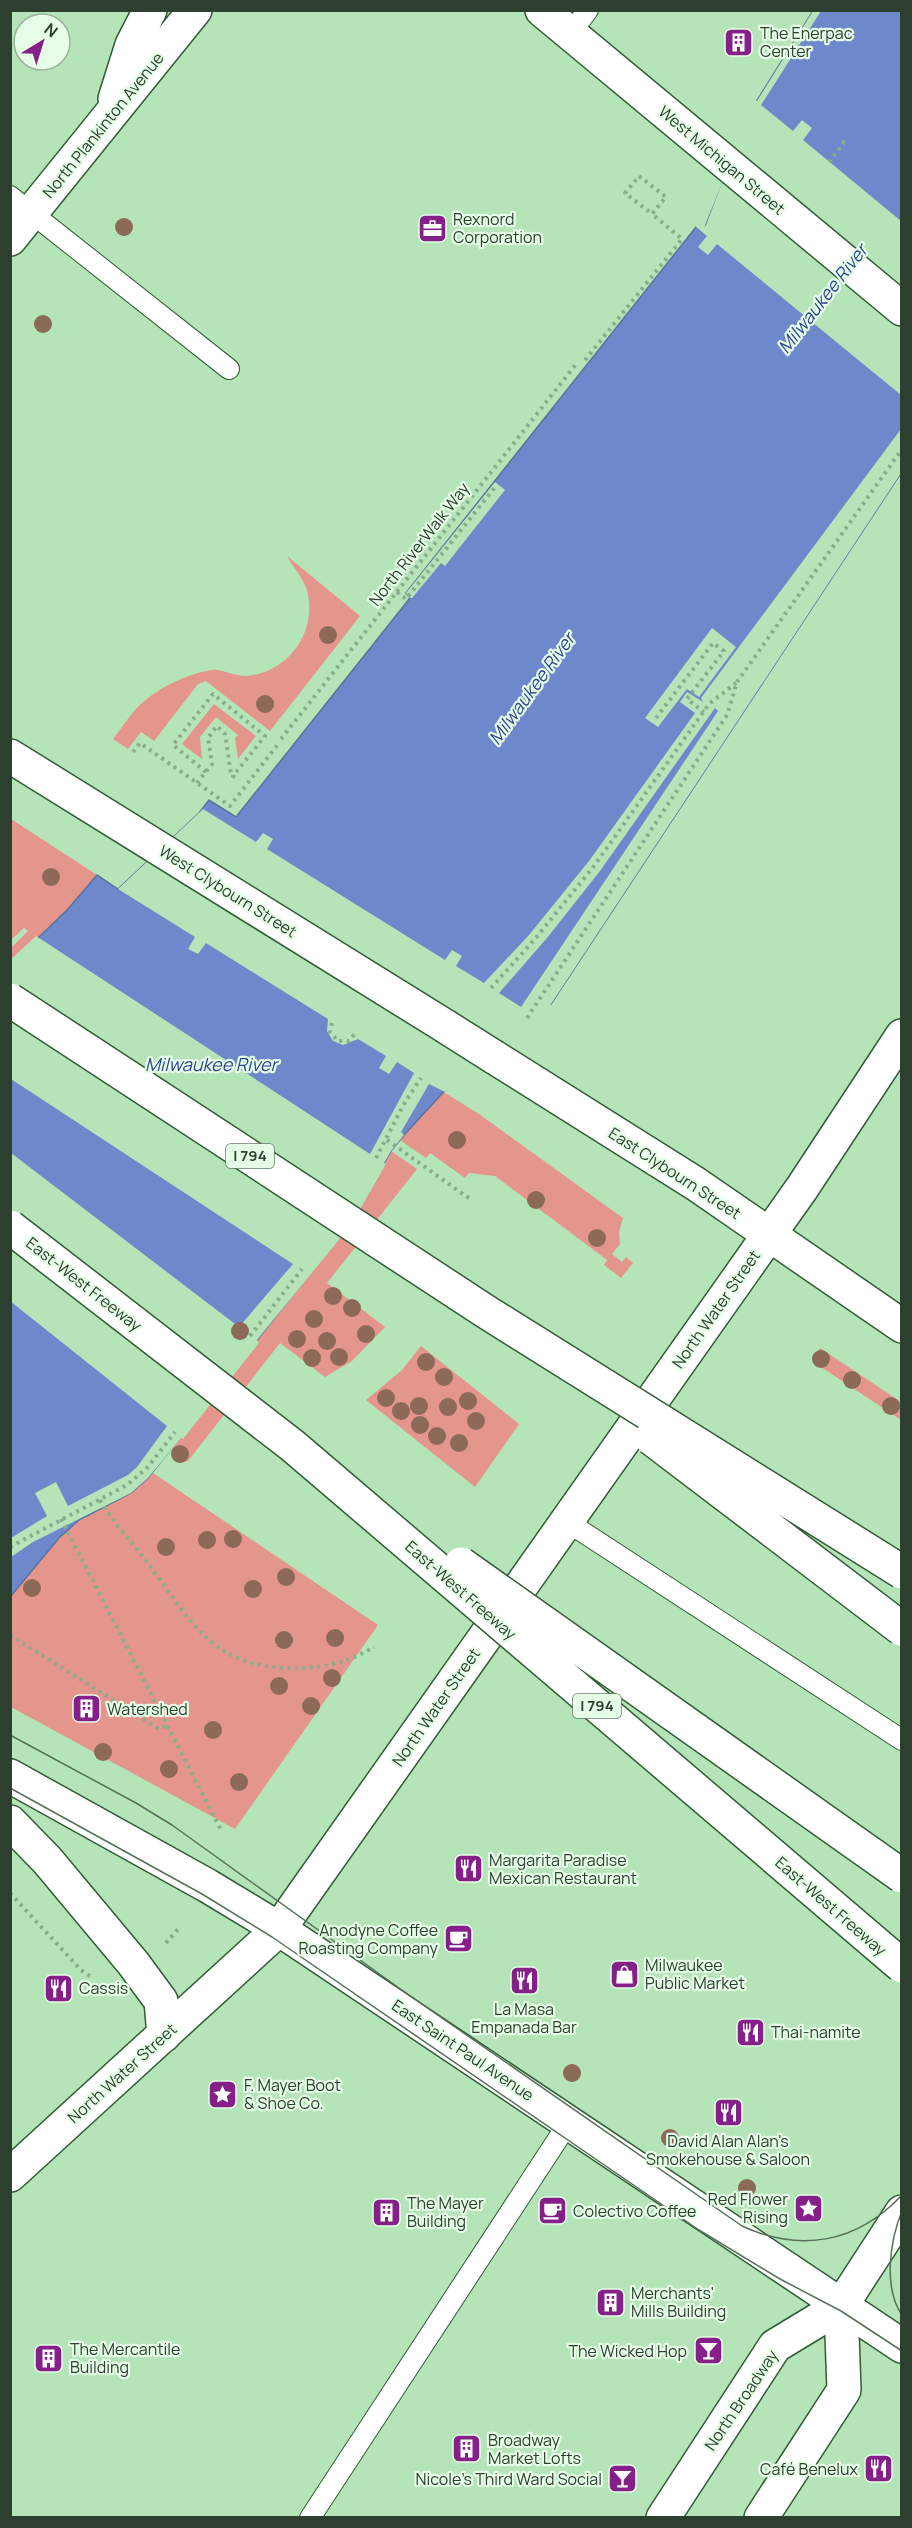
<svg xmlns="http://www.w3.org/2000/svg" width="912" height="2528" viewBox="0 0 912 2528" font-family="Manrope,sans-serif">
<style>
.green{fill:#e4958c}
.water{fill:#6e89cb;stroke:#5a739c;stroke-width:1.5}
.pier{fill:#b5e4b8;fill-rule:evenodd}
.lines{fill:none;stroke-linecap:round;stroke-linejoin:round}
.lane-casing{stroke:#325c36;stroke-width:22}
.street-casing{stroke:#325c36;stroke-width:36}
.secondary-casing{stroke:#325c36;stroke-width:36}
.path{stroke:#89ae8b;stroke-width:4;stroke-dasharray:3 4.5;stroke-linecap:butt}
.lane{stroke:#fff;stroke-width:20}
.street{stroke:#fff;stroke-width:33}
.secondary{stroke:#fff;stroke-width:33}
.tram{stroke:#567158;stroke-width:1.5}
.secondary-bridge-casing{stroke:#325c36;stroke-width:36;stroke-linecap:butt}
.highway-bridge-casing{stroke:#325c36;stroke-width:36;stroke-linecap:butt}
.secondary-bridge{stroke:#fff;stroke-width:33}
.highway-bridge{stroke:#fff;stroke-width:33}
.tree{fill:#8d6958}
.labels{text-anchor:middle;stroke-width:4.5;stroke-linejoin:round;paint-order:stroke}
.shield{fill:#e6fee7;stroke:#647966;stroke-width:1.5}
.shield-label{font-size:15px;font-weight:bold;fill:#2d402f}
.poi-label{font-size:16px;fill:#2d402f;stroke:#e6fee7;text-anchor:start}
.street-label{font-size:16px;fill:#2d402f;stroke:#e6fee7}
.water-label{font-size:18px;font-style:italic;fill:#2c4795;stroke:#e6fee7}
</style>
<rect width="100%" height="100%" fill="#b5e4b8"/>
<path class="green" d="M 287,556 L 360,616 L 270,731 L 206,681 L 198,684 L 154,741 L 141,732 L 128,749 L 113,739 C 121,729 127,719 135,710 C 153,690 185,674 212,670 C 220,668 235,677 247,676 C 289,672 318,631 307,590 C 303,577 292,566 287,556 Z
M 214,704 L 256,736 L 238,759 L 235,738 L 238,735 L 216,717 L 200,737 L 202,759 L 182,744 Z
M 11,819 L 97,875 L 68,909 L 11,964 L 11,948 L 28,931 L 24,928 L 11,940 Z
M 442,1091 L 479,1114 L 623,1218 L 619,1232 L 620,1244 L 612,1254 L 622,1262 L 626,1257 L 633,1263 L 621,1278 L 604,1265 L 607,1260 L 495,1176 L 469,1173 L 465,1178 L 430,1153 L 426,1158 L 400,1140 Z
M 391,1151 L 417,1169 L 327,1283 L 385,1327 L 352,1361 L 325,1377 L 280,1343 L 188,1461 L 178,1462 L 172,1456 L 172,1448 L 349,1224 Z
M 421,1346 L 519,1424 L 475,1487 L 366,1400 L 402,1370 Z
M 820,1348 L 901,1402 L 901,1420 L 812,1361 Z
M 153,1473 L 378,1625 L 235,1829 L 11,1707 L 10,1596 L 59,1538 L 79,1520 L 131,1493 Z"/>
<path class="water" d="M 813,11 L 901,11 L 901,473 L 551,1004 L 522,1007 L 404,1135 L 391,1151 L 349,1224 L 148,1478 L 131,1493 L 79,1520 L 59,1538 L 11,1596 L 11,964 L 68,909 L 97,875 L 118,889 L 199,813 L 209,800 L 236,817 L 410,598 L 406,593 L 696,227 L 703,232 L 756,102 Z"/>
<path class="pier" d="M 813,11 L 821,11 L 761,105 L 793,131 L 802,120 L 812,128 L 803,140 L 901,221 L 901,395 L 717,244 L 708,255 L 698,247 L 707,236 L 696,227 L 697,224 L 703,228 L 706,225 L 754,100 L 757,101 Z
M 901,429 L 901,473 L 551,1004 L 534,1018 L 522,1011 L 445,1092 L 429,1084 L 401,1132 L 404,1135 L 391,1151 L 384,1163 L 386,1164 L 351,1225 L 257,1340 L 259,1343 L 183,1439 L 181,1438 L 148,1478 L 131,1493 L 33,1542 L 11,1557 L 11,1538 L 47,1516 L 35,1493 L 56,1482 L 68,1506 L 128,1475 L 137,1467 L 167,1426 L 10,1301 L 11,1153 L 239,1327 L 293,1264 L 11,1079 L 10,960 L 36,936 L 370,1154 L 414,1073 L 397,1062 L 389,1074 L 379,1068 L 386,1056 L 358,1039 L 343,1045 L 333,1041 L 327,1031 L 328,1019 L 206,943 L 198,954 L 188,949 L 195,937 L 118,889 L 203,809 L 256,842 L 263,833 L 273,839 L 267,849 L 445,960 L 452,950 L 462,956 L 456,966 L 484,983 L 529,935 L 589,861 L 695,713 L 680,702 L 687,692 L 703,702 L 701,698 ZM 715,708 L 718,711 L 521,1007 L 499,993 L 547,938 L 600,871 Z
M 495,482 L 505,490 L 445,566 L 441,563 L 412,598 L 410,598 L 406,593 Z
M 712,628 L 736,647 L 699,697 L 687,689 L 658,727 L 645,718 Z"/>
<g class="lines">
<defs>
<path id="lane" d="M 570,34 L 588,10
M 10,196 L 229,369
M 566,1521 L 902,1740
M 310,2518 L 569,2122"/>
<path id="street" d="M 663,2518 L 775,2346 L 841,2306
M 761,2518 L 844,2390 L 841,2306"/>
<path id="secondary" d="M 542,10 L 902,309
M 115,99 L 132,45 L 150,10
M 10,239 L 195,10
M 10,756 L 445,1026
M 494,1057 L 696,1184 L 902,1326
M 10,1776 L 208,1886 L 279,1929 L 902,2346
M 10,1822 L 47,1860 L 133,1963 L 161,2001 L 164,2035
M 10,2175 L 279,1929 L 802,1188 L 902,1036
M 841,2306 L 902,2212"/>
</defs>
<use href="#lane" class="lane-casing"/>
<use href="#street" class="street-casing"/>
<use href="#secondary" class="secondary-casing"/>
<path class="path" d="M 829,162 L 844,142 L 846,144
M 639,176 L 666,197 L 652,214 L 625,193 Z
M 585,360 L 682,239 L 652,214
M 397,592 L 406,599 L 496,486
M 656,718 L 713,643 L 724,651 L 687,699 L 704,712
M 281,739 L 577,363
M 133,752 L 140,743 L 230,806 L 279,743
M 206,772 L 173,745 L 213,694 L 265,736 L 233,776 L 239,780
M 197,783 L 212,764 L 208,738 L 217,726 L 225,734 L 231,774 L 233,776
M 491,988 L 535,939 L 594,866 L 709,704 L 736,683
M 527,1018 L 727,715 L 737,682 L 902,449
M 332,1023 L 330,1032 L 338,1041 L 349,1041 L 357,1031
M 387,1140 L 470,1199
M 376,1158 L 404,1104 L 421,1078
M 250,1336 L 302,1269
M 100,1500 C 114,1524 133,1543 150,1566 C 170,1593 187,1622 214,1644 C 246,1670 298,1673 337,1663 C 350,1660 363,1653 374,1647
M 61,1519 L 221,1830
M 10,1547 L 127,1485 L 147,1468 L 175,1432
M 10,1635 L 159,1729 L 168,1725
M 10,1893 L 81,1970 L 93,1978
M 166,1943 L 179,1928"/>
<use href="#lane" class="lane"/>
<use href="#street" class="street"/>
<use href="#secondary" class="secondary"/>
<path class="tram" d="M 10,1735 L 136,1803 L 172,1825 L 406,1993 L 742,2226 C 801,2253 857,2243 902,2195
M 10,1788 L 202,1894 L 272,1937 L 699,2230 L 780,2279 L 841,2311 L 902,2351
M 902,2211 C 890,2240 883,2288 902,2315"/>
<defs>
<path id="secondary-bridge" d="M 445,1026 L 494,1057"/>
<path id="highway-bridge" d="M 10,1000 L 488,1313 L 902,1572
M 10,1227 L 293,1446 L 902,1966
M 651,1438 L 902,1629
M 461,1564 L 902,1876"/>
</defs>
<use href="#secondary-bridge" class="secondary-bridge-casing"/>
<use href="#highway-bridge" class="highway-bridge-casing"/>
<use href="#secondary-bridge" class="secondary-bridge"/>
<use href="#highway-bridge" class="highway-bridge"/>
</g>
<g class="tree">
<circle cx="124" cy="227" r="9"/>
<circle cx="43" cy="324" r="9"/>
<circle cx="328" cy="635" r="9"/>
<circle cx="265" cy="704" r="9"/>
<circle cx="51" cy="877" r="9"/>
<circle cx="457" cy="1140" r="9"/>
<circle cx="536" cy="1200" r="9"/>
<circle cx="597" cy="1238" r="9"/>
<circle cx="333" cy="1296" r="9"/>
<circle cx="352" cy="1308" r="9"/>
<circle cx="314" cy="1319" r="9"/>
<circle cx="240" cy="1331" r="9"/>
<circle cx="366" cy="1334" r="9"/>
<circle cx="297" cy="1339" r="9"/>
<circle cx="327" cy="1341" r="9"/>
<circle cx="339" cy="1357" r="9"/>
<circle cx="312" cy="1358" r="9"/>
<circle cx="821" cy="1359" r="9"/>
<circle cx="426" cy="1362" r="9"/>
<circle cx="444" cy="1377" r="9"/>
<circle cx="852" cy="1380" r="9"/>
<circle cx="386" cy="1398" r="9"/>
<circle cx="468" cy="1401" r="9"/>
<circle cx="419" cy="1406" r="9"/>
<circle cx="891" cy="1406" r="9"/>
<circle cx="448" cy="1407" r="9"/>
<circle cx="401" cy="1411" r="9"/>
<circle cx="476" cy="1421" r="9"/>
<circle cx="420" cy="1425" r="9"/>
<circle cx="437" cy="1436" r="9"/>
<circle cx="459" cy="1443" r="9"/>
<circle cx="180" cy="1454" r="9"/>
<circle cx="233" cy="1539" r="9"/>
<circle cx="207" cy="1540" r="9"/>
<circle cx="166" cy="1547" r="9"/>
<circle cx="286" cy="1577" r="9"/>
<circle cx="32" cy="1588" r="9"/>
<circle cx="253" cy="1589" r="9"/>
<circle cx="335" cy="1638" r="9"/>
<circle cx="284" cy="1640" r="9"/>
<circle cx="332" cy="1678" r="9"/>
<circle cx="279" cy="1686" r="9"/>
<circle cx="311" cy="1706" r="9"/>
<circle cx="213" cy="1730" r="9"/>
<circle cx="103" cy="1752" r="9"/>
<circle cx="169" cy="1769" r="9"/>
<circle cx="239" cy="1782" r="9"/>
<circle cx="572" cy="2073" r="9"/>
<circle cx="670" cy="2138" r="9"/>
<circle cx="747" cy="2188" r="9"/>
</g>
<defs>
<symbol id="building-square" viewBox="-11 -11 22 22"><rect x="-9" y="-9" width="18" height="18" rx="4" fill="#852089" stroke="#e6fee7"/><path d="M-4-6H4V6H1V3H-1V6H-4ZM-2.5-4.3h1.7v1.8h-1.7ZM.8-4.3h1.7v1.8H.8ZM-2.5-1h1.7V.8h-1.7ZM.8-1h1.7V.8H.8Z" fill="#fff"/></symbol>
<symbol id="office-square" viewBox="-11 -11 22 22"><rect x="-9" y="-9" width="18" height="18" rx="4" fill="#852089" stroke="#e6fee7"/><path d="M-6-3h4V-5.5h4V-3h4V5H-6ZM-1-4.5V-3h2v-1.5ZM-6 0V1H6V0Z" fill="#fff"/></symbol>
<symbol id="restaurant-square" viewBox="-11 -11 22 22"><rect x="-9" y="-9" width="18" height="18" rx="4" fill="#852089" stroke="#e6fee7"/><path d="M-5-6h1v4h1v-4h1v4h1v-4h1v5L-1.5 .5V6h-2V.5L-5-1ZM5-6V6H3V1.5H1.5Q1.5-4 5-6Z" fill="#fff"/></symbol>
<symbol id="cafe-square" viewBox="-11 -11 22 22"><rect x="-9" y="-9" width="18" height="18" rx="4" fill="#852089" stroke="#e6fee7"/><path d="M-5.5-4.5H6V0H3Q3 3.5 0 3.5H-2.5Q-5.5 3.5-5.5 0ZM3-3.2v2h1.7v-2ZM-6 4.5H4V6H-6Z" fill="#fff"/></symbol>
<symbol id="shop-square" viewBox="-11 -11 22 22"><rect x="-9" y="-9" width="18" height="18" rx="4" fill="#852089" stroke="#e6fee7"/><path d="M-5-2.5h2.3a2.7 3.5 0 0 1 5.4 0H5L5.5 6h-11ZM-1.5-2.5h3a1.5 2.3 0 0 0-3 0Z" fill="#fff"/></symbol>
<symbol id="sight-square" viewBox="-11 -11 22 22"><rect x="-9" y="-9" width="18" height="18" rx="4" fill="#852089" stroke="#e6fee7"/><path d="M0-6L1.8-2.2L6-1.7L2.9 1.2L3.7 5.4L0 3.3L-3.7 5.4L-2.9 1.2L-6-1.7L-1.8-2.2Z" fill="#fff"/></symbol>
<symbol id="bar-square" viewBox="-11 -11 22 22"><rect x="-9" y="-9" width="18" height="18" rx="4" fill="#852089" stroke="#e6fee7"/><path d="M-6-5H6L.8 .8V4.5H3.5V6h-7V4.5H-.8V.8Z" fill="#fff"/></symbol>
</defs>
<g fill-rule="evenodd">
<use href="#building-square" x="722" y="26" width="33" height="33"/>
<use href="#office-square" x="416" y="212" width="33" height="33"/>
<use href="#building-square" x="70" y="1692" width="33" height="33"/>
<use href="#restaurant-square" x="452" y="1852" width="33" height="33"/>
<use href="#cafe-square" x="442" y="1922" width="33" height="33"/>
<use href="#shop-square" x="608" y="1958" width="33" height="33"/>
<use href="#restaurant-square" x="508" y="1964" width="33" height="33"/>
<use href="#restaurant-square" x="42" y="1972" width="33" height="33"/>
<use href="#restaurant-square" x="734" y="2016" width="33" height="33"/>
<use href="#sight-square" x="206" y="2078" width="33" height="33"/>
<use href="#restaurant-square" x="712" y="2096" width="33" height="33"/>
<use href="#sight-square" x="792" y="2192" width="33" height="33"/>
<use href="#cafe-square" x="536" y="2194" width="33" height="33"/>
<use href="#building-square" x="370" y="2196" width="33" height="33"/>
<use href="#building-square" x="594" y="2286" width="33" height="33"/>
<use href="#bar-square" x="692" y="2334" width="33" height="33"/>
<use href="#building-square" x="32" y="2342" width="33" height="33"/>
<use href="#building-square" x="450" y="2432" width="33" height="33"/>
<use href="#restaurant-square" x="862" y="2452" width="33" height="33"/>
<use href="#bar-square" x="606" y="2462" width="33" height="33"/>
</g>
<g class="labels">
<g class="shield">
<rect x="226" y="1144" width="48" height="24" rx="4.5"/>
<rect x="573" y="1694" width="48" height="24" rx="4.5"/>
</g>
<g class="shield-label">
<text x="250" y="1161">I 794</text>
<text x="597" y="1711">I 794</text>
</g>
<g class="poi-label">
<text x="760" y="39">The Enerpac<tspan x="760" dy="18">Center</tspan></text>
<text x="453" y="225">Rexnord<tspan x="453" dy="18">Corporation</tspan></text>
<text x="107" y="1715">Watershed</text>
<text x="489" y="1866">Margarita Paradise<tspan x="489" dy="18">Mexican Restaurant</tspan></text>
<text x="438" y="1936" text-anchor="end">Anodyne Coffee<tspan x="438" dy="18">Roasting Company</tspan></text>
<text x="645" y="1971">Milwaukee<tspan x="645" dy="18">Public Market</tspan></text>
<text x="79" y="1994">Cassis</text>
<text x="524" y="2015" text-anchor="middle">La Masa<tspan x="524" dy="18">Empanada Bar</tspan></text>
<text x="771" y="2038">Thai-namite</text>
<text x="244" y="2091">F. Mayer Boot<tspan x="244" dy="18">&amp; Shoe Co.</tspan></text>
<text x="728" y="2147" text-anchor="middle">David Alan Alan's<tspan x="728" dy="18">Smokehouse &amp; Saloon</tspan></text>
<text x="788" y="2205" text-anchor="end">Red Flower<tspan x="788" dy="18">Rising</tspan></text>
<text x="407" y="2209">The Mayer<tspan x="407" dy="18">Building</tspan></text>
<text x="573" y="2217">Colectivo Coffee</text>
<text x="631" y="2299">Merchants'<tspan x="631" dy="18">Mills Building</tspan></text>
<text x="70" y="2355">The Mercantile<tspan x="70" dy="18">Building</tspan></text>
<text x="687" y="2357" text-anchor="end">The Wicked Hop</text>
<text x="488" y="2446">Broadway<tspan x="488" dy="18">Market Lofts</tspan></text>
<text x="858" y="2475" text-anchor="end">Café Benelux</text>
<text x="602" y="2485" text-anchor="end">Nicole's Third Ward Social</text>
</g>
<g class="street-label">
<text transform="translate(103 125) rotate(-51)" y="6">North Plankinton Avenue</text>
<text transform="translate(722 160) rotate(40)" y="6">West Michigan Street</text>
<text transform="translate(419 544) rotate(-52)" y="6">North RiverWalk Way</text>
<text transform="translate(228 891) rotate(32)" y="6">West Clybourn Street</text>
<text transform="translate(675 1173) rotate(33)" y="6">East Clybourn Street</text>
<text transform="translate(84 1284) rotate(38)" y="6">East-West Freeway</text>
<text transform="translate(716 1309) rotate(-55)" y="6">North Water Street</text>
<text transform="translate(461 1590) rotate(41)" y="6">East-West Freeway</text>
<text transform="translate(436 1707) rotate(-55)" y="6">North Water Street</text>
<text transform="translate(831 1906) rotate(41)" y="6">East-West Freeway</text>
<text transform="translate(463 2050) rotate(34)" y="6">East Saint Paul Avenue</text>
<text transform="translate(122 2073) rotate(-42)" y="6">North Water Street</text>
<text transform="translate(741 2400) rotate(-56)" y="6">North Broadway</text>
</g>
<g class="water-label">
<text transform="translate(823 299) rotate(-52)" y="6">Milwaukee River</text>
<text transform="translate(532 689) rotate(-54)" y="6">Milwaukee River</text>
<text x="211" y="1071">Milwaukee River</text>
</g>
</g>
<rect width="912" height="2528" fill="none" stroke="#2d402f" stroke-width="24"/>
<g transform="translate(42 42) rotate(38)"><circle r="28" fill="#e6fee7" stroke="#9cb29d" stroke-width="1.5"/>
<path d="M0-4.5L10 22L0 15L-10 22Z" fill="#852089"/>
<text y="-9" font-size="16" font-weight="bold" text-anchor="middle" fill="#2d402f">N</text>
</g>
</svg>
